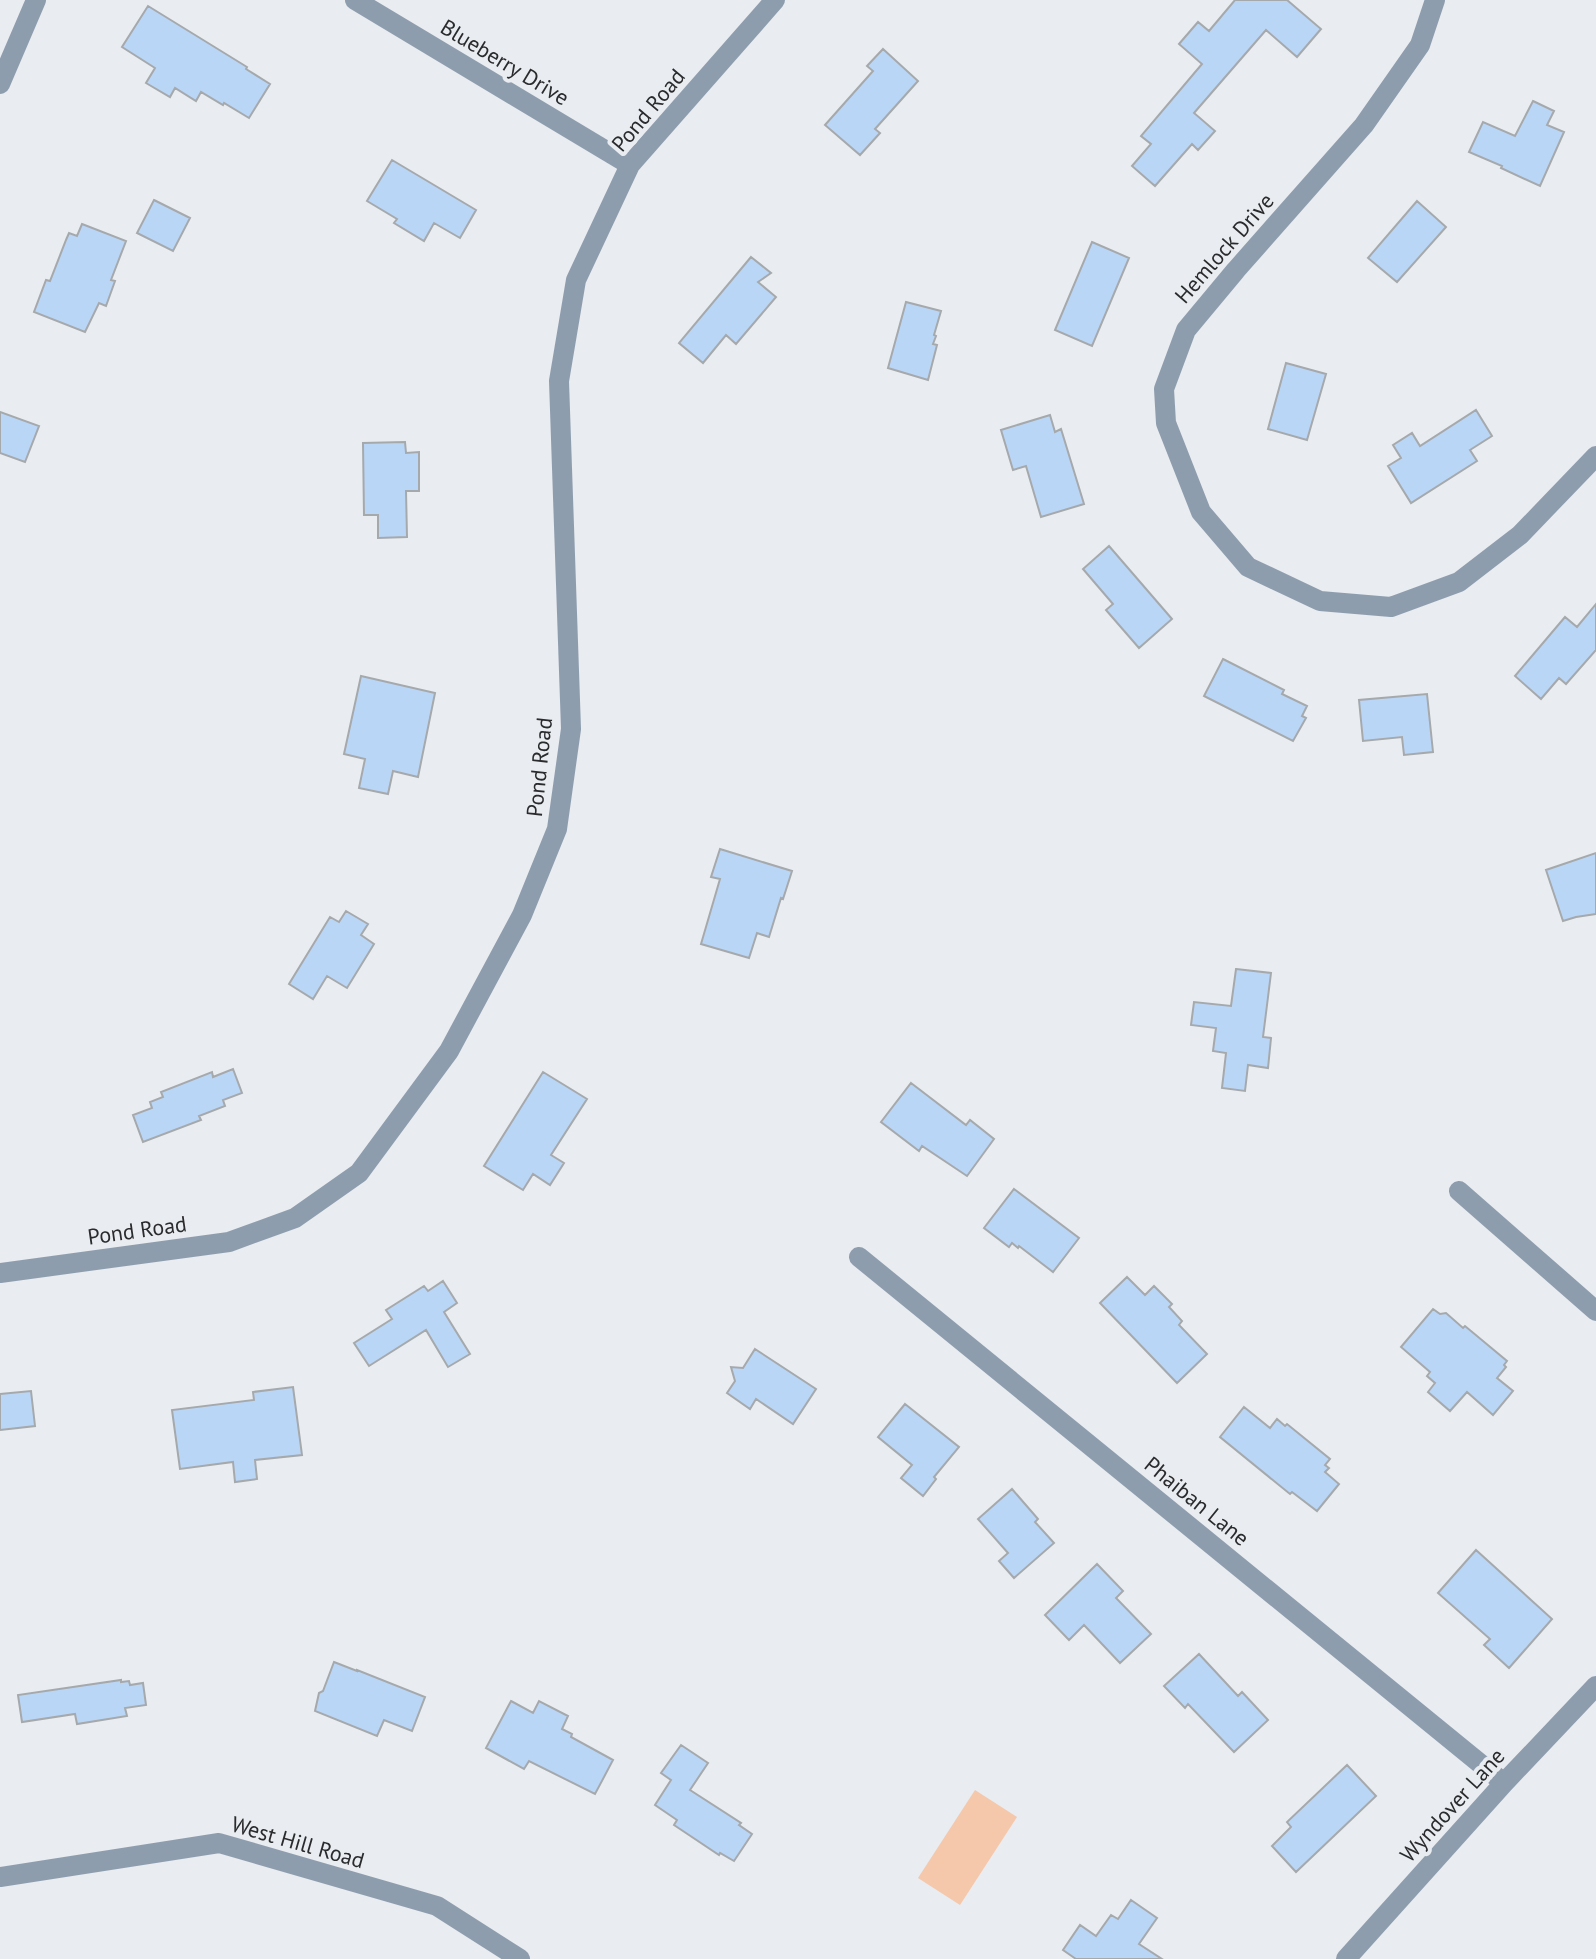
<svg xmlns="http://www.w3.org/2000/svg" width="1596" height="1959" viewBox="0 0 1596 1959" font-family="'PT Sans',sans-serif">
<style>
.green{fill:#f5c8ab}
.building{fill:#bad6f7;stroke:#a6a9ac;stroke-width:2}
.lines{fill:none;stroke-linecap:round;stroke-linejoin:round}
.street{stroke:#8e9dae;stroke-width:20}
.labels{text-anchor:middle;stroke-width:8;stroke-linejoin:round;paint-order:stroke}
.street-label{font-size:22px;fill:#2a2b2d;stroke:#e9ecf0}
</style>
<rect width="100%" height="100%" fill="#e9ecf0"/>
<path class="green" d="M 975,1790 L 1017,1817 L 960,1905 L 918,1878 Z"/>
<path class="building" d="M 1235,0 L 1287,0 L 1321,29 L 1297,57 L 1266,30 L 1194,113 L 1215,131 L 1198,150 L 1192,144 L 1155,186 L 1132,166 L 1151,144 L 1141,136 L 1202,64 L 1179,44 L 1198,22 L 1209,31 Z
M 148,6 L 247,67 L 246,69 L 270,84 L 249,118 L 224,103 L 223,105 L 201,92 L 196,101 L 175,88 L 170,97 L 146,83 L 155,68 L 122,47 Z
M 883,49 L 918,81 L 875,129 L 880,133 L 860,155 L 825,125 L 873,71 L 867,66 Z
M 1533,101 L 1554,111 L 1547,125 L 1564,132 L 1540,186 L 1501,168 L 1502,166 L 1469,152 L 1483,122 L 1515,136 Z
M 392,160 L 476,210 L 460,238 L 434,223 L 424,241 L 394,223 L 397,219 L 367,201 Z
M 154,200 L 190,218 L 173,251 L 137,233 Z
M 1417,201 L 1446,227 L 1397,282 L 1368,258 Z
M 82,224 L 126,241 L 111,280 L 115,281 L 106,306 L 99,303 L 85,332 L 34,312 L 46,280 L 50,281 L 66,240 L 69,233 L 77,236 Z
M 1092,242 L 1129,258 L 1092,346 L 1055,330 Z
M 751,257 L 771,273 L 758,282 L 776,297 L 736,344 L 726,335 L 703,363 L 679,343 Z
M 906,302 L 941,311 L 934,335 L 936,336 L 933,344 L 937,345 L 928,380 L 888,368 Z
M 1286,363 L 1326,374 L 1307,440 L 1268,429 Z
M 1476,410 L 1492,436 L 1470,450 L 1477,461 L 1411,503 L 1388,466 L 1401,458 L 1393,445 L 1412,433 L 1420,446 Z
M 0,412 L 39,426 L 25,462 L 0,453 Z
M 1050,415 L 1055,432 L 1061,429 L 1084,504 L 1041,517 L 1026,466 L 1013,470 L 1001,430 Z
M 405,442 L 406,453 L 419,452 L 419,491 L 406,491 L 407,537 L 378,538 L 378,515 L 364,515 L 363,443 Z
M 1109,546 L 1172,619 L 1139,648 L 1106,610 L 1113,604 L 1083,569 Z
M 1596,604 L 1596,650 L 1566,684 L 1559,678 L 1541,699 L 1515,676 L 1565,617 L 1577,627 Z
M 1223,659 L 1284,690 L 1282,694 L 1307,706 L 1302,716 L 1306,718 L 1293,741 L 1204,696 Z
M 361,676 L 435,693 L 418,777 L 393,771 L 388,794 L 359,788 L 365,759 L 344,754 Z
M 1427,694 L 1433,752 L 1404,755 L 1402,737 L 1363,741 L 1359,700 Z
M 720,849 L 792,871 L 783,899 L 781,898 L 769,937 L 757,933 L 749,958 L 701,944 L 720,879 L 711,877 Z
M 1596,853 L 1596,914 L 1576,917 L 1563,921 L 1546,870 Z
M 346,911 L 368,924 L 361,935 L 374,944 L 347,988 L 327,976 L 313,999 L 289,984 L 330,917 L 339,922 Z
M 1236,969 L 1271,973 L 1263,1037 L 1271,1038 L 1268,1068 L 1248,1065 L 1245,1091 L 1222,1088 L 1226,1053 L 1213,1051 L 1216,1028 L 1191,1025 L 1194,1002 L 1231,1006 Z
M 233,1069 L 242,1093 L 223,1100 L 225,1106 L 199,1116 L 201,1120 L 143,1142 L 133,1115 L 152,1108 L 150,1102 L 163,1097 L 161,1092 L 212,1072 L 213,1077 Z
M 543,1072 L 587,1099 L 551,1155 L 564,1163 L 550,1185 L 533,1174 L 523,1190 L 484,1166 Z
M 911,1083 L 966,1125 L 970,1120 L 994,1139 L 967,1176 L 922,1146 L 919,1151 L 881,1122 Z
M 1014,1189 L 1079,1238 L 1053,1272 L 1019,1246 L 1018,1248 L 1012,1243 L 1009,1247 L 984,1228 Z
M 1127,1277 L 1145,1295 L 1154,1286 L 1172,1304 L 1169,1307 L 1182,1321 L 1179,1325 L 1207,1354 L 1177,1383 L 1100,1303 Z
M 443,1281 L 457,1303 L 444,1312 L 470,1354 L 448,1367 L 426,1330 L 369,1366 L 354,1343 L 392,1319 L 386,1310 L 424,1286 L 428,1291 Z
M 1433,1309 L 1440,1314 L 1446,1313 L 1463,1328 L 1465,1326 L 1507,1361 L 1504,1365 L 1506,1367 L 1497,1378 L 1513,1391 L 1493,1415 L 1467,1392 L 1450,1411 L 1428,1392 L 1435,1383 L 1427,1376 L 1430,1372 L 1401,1347 Z
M 755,1349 L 816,1389 L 793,1424 L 756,1399 L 750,1409 L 727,1393 L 735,1381 L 731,1367 L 743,1368 Z
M 293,1387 L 302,1455 L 255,1460 L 257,1479 L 235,1482 L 233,1462 L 180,1469 L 172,1410 L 254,1400 L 253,1392 Z
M 31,1391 L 35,1426 L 0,1430 L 0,1394 Z
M 905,1404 L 959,1447 L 934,1477 L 936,1479 L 923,1496 L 901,1478 L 912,1465 L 878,1437 Z
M 1244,1407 L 1270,1428 L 1277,1419 L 1285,1426 L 1287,1424 L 1330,1459 L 1325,1465 L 1329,1468 L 1325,1472 L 1339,1484 L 1317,1511 L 1292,1492 L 1290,1494 L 1220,1437 Z
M 1012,1489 L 1038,1519 L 1035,1522 L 1054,1543 L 1014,1578 L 999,1561 L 1008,1553 L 978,1519 Z
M 1476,1550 L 1552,1619 L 1509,1668 L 1484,1645 L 1490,1639 L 1438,1593 Z
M 1097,1564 L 1123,1591 L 1116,1598 L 1151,1634 L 1120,1663 L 1084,1625 L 1069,1640 L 1045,1615 Z
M 1199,1654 L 1238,1696 L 1242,1692 L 1268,1720 L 1234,1752 L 1188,1704 L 1185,1708 L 1164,1686 Z
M 334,1662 L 357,1671 L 357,1670 L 425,1697 L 412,1731 L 384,1720 L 377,1736 L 315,1711 L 319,1693 L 323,1691 Z
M 121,1680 L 121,1682 L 129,1681 L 130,1685 L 143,1683 L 146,1705 L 125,1708 L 127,1716 L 77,1724 L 75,1714 L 22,1722 L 18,1695 Z
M 511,1701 L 533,1713 L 539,1701 L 568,1716 L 562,1729 L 572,1734 L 571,1737 L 613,1760 L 595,1794 L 529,1761 L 524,1769 L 486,1748 Z
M 681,1745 L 708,1763 L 690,1790 L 741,1823 L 739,1825 L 752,1834 L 734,1861 L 720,1853 L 719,1855 L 674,1825 L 677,1820 L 655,1805 L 671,1780 L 661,1773 Z
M 1347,1765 L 1376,1796 L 1296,1872 L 1272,1846 L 1291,1827 L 1287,1822 Z
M 1131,1900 L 1157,1918 L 1139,1944 L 1162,1959 L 1076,1959 L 1063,1950 L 1080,1925 L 1096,1936 L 1111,1915 L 1118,1919 Z"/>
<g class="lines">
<path class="street" d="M 355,0 L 630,165
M 1435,0 L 1420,45 L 1364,125 L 1236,270 L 1186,330 L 1164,389 L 1166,423 L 1201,512 L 1248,567 L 1320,601 L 1391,607 L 1459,582 L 1520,535 L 1596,456
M 0,84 L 36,0
M 1459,1191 L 1596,1311
M 859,1257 L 1504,1783
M 0,1273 L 229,1242 L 295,1218 L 359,1173 L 449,1051 L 522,915 L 557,829 L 571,729 L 559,381 L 576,280 L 630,165 L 775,0
M 0,1877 L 219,1843 L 437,1906 L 520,1959
M 1346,1959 L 1504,1783 L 1596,1686"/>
</g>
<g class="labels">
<g class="street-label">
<text transform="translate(505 62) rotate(31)" y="8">Blueberry Drive</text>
<text transform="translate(648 110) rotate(-50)" y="8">Pond Road</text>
<text transform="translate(1224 248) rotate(-49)" y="8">Hemlock Drive</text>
<text transform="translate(539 767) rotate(-84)" y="8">Pond Road</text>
<text transform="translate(137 1230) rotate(-8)" y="8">Pond Road</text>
<text transform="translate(1197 1501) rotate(39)" y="8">Phaiban Lane</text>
<text transform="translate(1452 1805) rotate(-48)" y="8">Wyndover Lane</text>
<text transform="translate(298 1842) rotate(16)" y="8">West Hill Road</text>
</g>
</g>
</svg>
